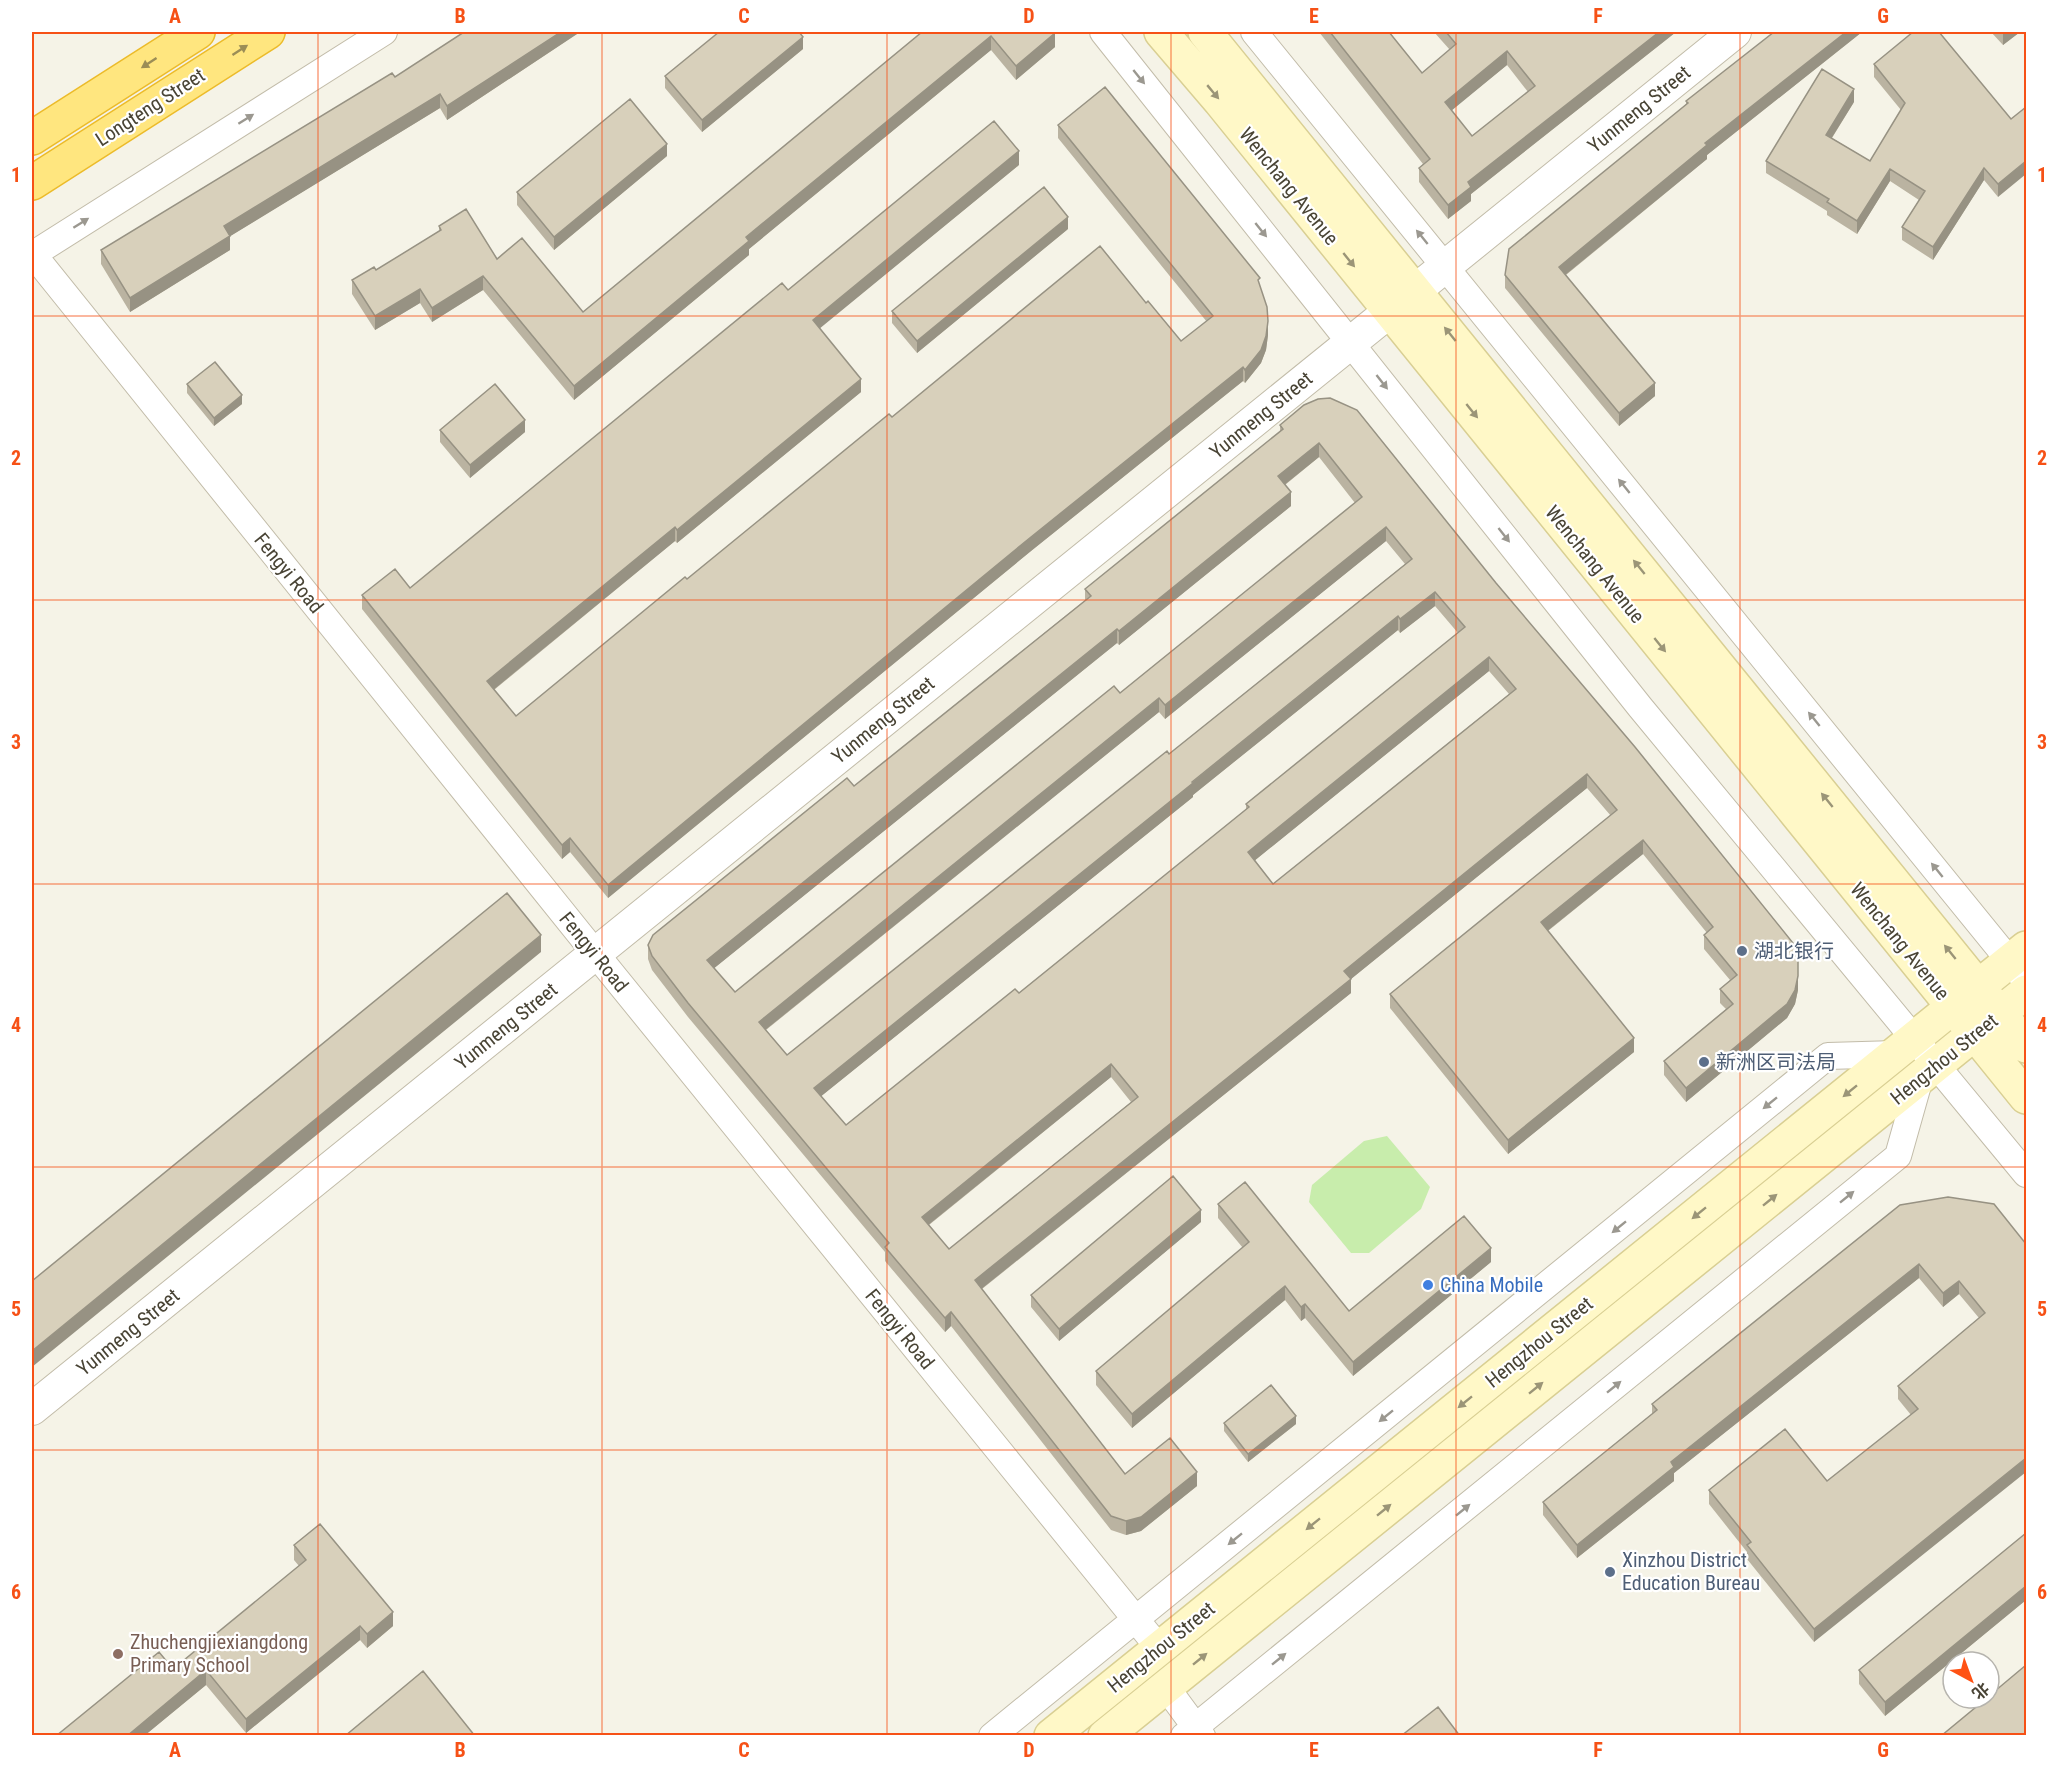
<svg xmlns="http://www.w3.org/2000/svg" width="2058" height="1767" viewBox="0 0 2058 1767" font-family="'Roboto Condensed','Noto Sans SC',sans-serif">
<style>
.green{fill:#c8edac}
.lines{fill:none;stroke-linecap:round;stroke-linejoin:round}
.minor-casing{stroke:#c2bca9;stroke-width:28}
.tertiary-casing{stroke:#c2bca9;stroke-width:34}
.secondary-casing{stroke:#d9cf93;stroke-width:36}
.trunk-casing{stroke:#ecbb2a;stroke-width:36}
.minor{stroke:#fff;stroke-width:26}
.tertiary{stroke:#fff;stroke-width:32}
.secondary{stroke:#fff8c7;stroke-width:33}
.trunk{stroke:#ffe67f;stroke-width:33}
.wall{fill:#bab3a1;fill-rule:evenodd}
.shaded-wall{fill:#979283}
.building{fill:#d8d0bb;stroke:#979283;stroke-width:1.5;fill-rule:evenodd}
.oneway{fill:#9b8d56}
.oneway2{fill:#9b9890}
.oneway3{fill:#9b9577}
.grid{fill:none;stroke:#f65116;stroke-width:1.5;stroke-opacity:0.55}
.service-dot{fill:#5c6f8a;stroke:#fff;stroke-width:2}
.shop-dot{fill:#3f7fe0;stroke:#fff;stroke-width:2}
.education-dot{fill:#8d6e63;stroke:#fff;stroke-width:2}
.labels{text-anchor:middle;stroke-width:4.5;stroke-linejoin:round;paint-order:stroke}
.street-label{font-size:20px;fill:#494435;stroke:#fff}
.service-label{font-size:20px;fill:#4e5e75;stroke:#fff;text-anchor:start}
.shop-label{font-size:20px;fill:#366cbe;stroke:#fff;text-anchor:start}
.education-label{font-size:20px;fill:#785e54;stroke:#fff;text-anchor:start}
.neatline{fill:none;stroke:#f65116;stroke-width:2}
.grid-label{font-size:20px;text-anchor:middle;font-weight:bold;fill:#f65116}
</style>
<rect width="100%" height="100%" fill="#f5f3e7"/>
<path class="green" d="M 1387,1136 L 1430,1187 L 1421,1209 L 1369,1253 L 1351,1253 L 1309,1202 L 1312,1185 L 1364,1141 Z"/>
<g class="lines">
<defs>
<path id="minor" d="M 1103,32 L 1640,707 L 2026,1174
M 1254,32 L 2026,981
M 32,253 L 595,953 L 1159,1648
M 32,255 L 384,32
M 1166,1687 L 1202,1736
M 992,1736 L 1828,1056 L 1896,1054
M 1184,1736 L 1898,1156 L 1920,1078"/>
<path id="tertiary" d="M 32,1409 L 1735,32"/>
<path id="secondary" d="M 1161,32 L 1220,101 L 2026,1097
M 1205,32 L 2026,1046
M 1051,1736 L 2026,948
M 1105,1736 L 2026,992"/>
<path id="trunk" d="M 32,138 L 198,32
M 32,183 L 268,32"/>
</defs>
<use href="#minor" class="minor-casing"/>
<use href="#tertiary" class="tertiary-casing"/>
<use href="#secondary" class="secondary-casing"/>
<use href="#trunk" class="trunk-casing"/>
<use href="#minor" class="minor"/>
<use href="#tertiary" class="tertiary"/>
<use href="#secondary" class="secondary"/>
<use href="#trunk" class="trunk"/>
</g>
<path class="wall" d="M 580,32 L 447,120 L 440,108 L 230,236 L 230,250 L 130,312 L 101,264 L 101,250 L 395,77 Z
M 922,32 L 1054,32 L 1055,47 L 1016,80 L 991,50 L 749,249 L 749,255 L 574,400 L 483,290 L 432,322 L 420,303 L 375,330 L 352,294 L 352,280 L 376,270 L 439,231 L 439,226 L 497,259 L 583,312 Z
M 1319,32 L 1389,32 L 1422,73 L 1450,50 L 1434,32 L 1676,32 L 1471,194 L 1471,201 L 1448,219 L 1419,182 L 1419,168 L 1423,164 ZM 1507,65 L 1528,92 L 1472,136 L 1451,110 Z
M 1774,32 L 1862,32 L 1707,155 L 1707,159 L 1566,275 L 1655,396 L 1619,426 L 1505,288 L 1505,275 L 1686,104 L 1686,101 Z
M 1991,32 L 2020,32 L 2003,45 Z
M 803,49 L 702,132 L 665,88 L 665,76 Z
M 1874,64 L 2011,119 L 1998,197 L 1984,180 L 1933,260 L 1902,240 L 1902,227 L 1919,200 L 1890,181 L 1857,234 L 1827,215 L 1827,211 L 1766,173 L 1766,161 L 1854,102 L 1832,138 L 1870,161 L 1901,110 L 1874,77 Z
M 1058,125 L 1260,287 L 1268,335 L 1266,350 L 1261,363 L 1245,383 L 1243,381 L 1031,551 L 608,898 L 570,852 L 562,859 L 362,609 L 362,595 L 410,588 L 788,290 L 1019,165 L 819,328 L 861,392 L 677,543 L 675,541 L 494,690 L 516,716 L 687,579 L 892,417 L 1146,303 L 1181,341 L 1207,322 L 1058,138 Z
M 667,156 L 554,250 L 517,205 L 517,192 Z
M 1068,229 L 917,353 L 892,323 L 892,311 Z
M 187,384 L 242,404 L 214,426 L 187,393 Z
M 1304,405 L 1798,990 L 1795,1004 L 1787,1018 L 1686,1102 L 1664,1075 L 1664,1061 L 1726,1009 L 1720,1003 L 1720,989 L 1730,980 L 1704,949 L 1704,935 L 1707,933 L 1643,854 L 1548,931 L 1634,1052 L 1508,1154 L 1390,1008 L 1390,994 L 1611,816 L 1587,788 L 1351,979 L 1351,993 L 982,1289 L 1125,1474 L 1197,1486 L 1141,1531 L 1126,1535 L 1111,1530 L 951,1326 L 945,1332 L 885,1261 L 885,1252 L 688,1017 L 652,970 L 648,959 L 648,945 L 854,786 L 1085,600 L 1085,589 L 1280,432 L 1280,425 ZM 1319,457 L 1355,503 L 1120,693 L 735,992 L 714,968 L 1117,643 L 1119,645 L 1291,506 L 1285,485 ZM 1386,541 L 1405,564 L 1169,754 L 787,1055 L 766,1030 L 1159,712 L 1165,719 ZM 1435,606 L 1458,633 L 1246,804 L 1246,810 L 1019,993 L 846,1125 L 821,1096 L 1193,797 L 1193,795 L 1398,630 L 1400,633 ZM 1489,671 L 1509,694 L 1273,884 L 1255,860 ZM 1111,1077 L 1131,1102 L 949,1249 L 929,1225 Z
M 440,430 L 525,432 L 470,478 L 440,442 Z
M 1218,1204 L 1349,1311 L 1491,1262 L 1353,1376 L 1305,1318 L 1301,1321 L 1285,1300 L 1132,1428 L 1096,1385 L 1096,1371 L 1243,1248 L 1218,1218 Z
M 1900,1205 L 2026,1244 L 1814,1642 L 1747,1559 L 1747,1552 L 1709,1504 L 1709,1490 L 1827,1481 L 1911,1415 L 1898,1399 L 1898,1386 L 1979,1318 L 1959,1294 L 1943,1307 L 1919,1278 L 1674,1473 L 1674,1481 L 1577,1558 L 1543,1515 L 1543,1502 L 1652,1414 L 1652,1404 Z
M 1201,1222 L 1059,1341 L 1031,1307 L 1031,1295 Z
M 1224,1423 L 1296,1424 L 1248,1462 L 1224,1431 Z
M 2026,1533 L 2026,1600 L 1885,1716 L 1859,1684 L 1859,1670 Z
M 294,1545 L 393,1626 L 367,1648 L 360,1640 L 246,1733 L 206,1685 L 144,1736 L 56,1736 L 173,1669 L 299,1566 L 294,1560 Z"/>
<path class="shaded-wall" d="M 561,32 L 580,32 L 447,120 L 447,106 Z
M 1659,32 L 1676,32 L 1471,194 L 1471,201 L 1448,219 L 1448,205 L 1468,182 Z
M 1846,32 L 1862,32 L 1707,155 L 1707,159 L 1559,280 L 1559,267 L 1705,143 Z
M 2003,32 L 2020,32 L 2003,45 Z
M 1055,33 L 1055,47 L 1016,80 L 1016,66 Z
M 991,36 L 991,50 L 749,249 L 749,255 L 574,400 L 574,386 L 746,237 Z
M 803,37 L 803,49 L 702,132 L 702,120 Z
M 1507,51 L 1507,65 L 1445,116 L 1445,102 Z
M 1854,89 L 1854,102 L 1826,147 L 1826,135 Z
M 440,94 L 440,108 L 224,240 L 224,226 Z
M 667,144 L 667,156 L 554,250 L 554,237 Z
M 1019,151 L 1019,165 L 813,334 L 813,320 Z
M 2026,161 L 2026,174 L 1998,197 L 1998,184 Z
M 1984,168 L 1984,180 L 1933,260 L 1933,247 Z
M 1890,169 L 1890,181 L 1857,234 L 1857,221 Z
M 1068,217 L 1068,229 L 917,353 L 917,341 Z
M 230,236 L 230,250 L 130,312 L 130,298 Z
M 483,276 L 483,290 L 432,322 L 432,308 Z
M 420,289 L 420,303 L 375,330 L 375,316 Z
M 1268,321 L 1268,335 L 1266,350 L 1261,363 L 1245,383 L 1245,370 Z
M 1243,367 L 1243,381 L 1031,551 L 608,898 L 608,885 L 1031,537 Z
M 861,379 L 861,392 L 677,543 L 677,530 Z
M 1655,383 L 1655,396 L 1619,426 L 1619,413 Z
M 242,395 L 242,404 L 214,426 L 214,418 Z
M 525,420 L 525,432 L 470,478 L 470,465 Z
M 1319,443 L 1319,457 L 1278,490 L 1278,476 Z
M 1291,492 L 1291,506 L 1119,645 L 1119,631 Z
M 675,527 L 675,541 L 487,695 L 487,681 Z
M 1386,527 L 1386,541 L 1165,719 L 1165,705 Z
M 1435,592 L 1435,606 L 1400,633 L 1400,619 Z
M 1398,616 L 1398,630 L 1193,795 L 1193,797 L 814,1102 L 814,1088 Z
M 1117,629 L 1117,643 L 707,974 L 707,960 Z
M 1489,657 L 1489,671 L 1248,866 L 1248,852 Z
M 1159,698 L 1159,712 L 759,1035 L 759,1022 Z
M 1587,774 L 1587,788 L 1351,979 L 1351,993 L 975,1294 L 975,1280 L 1344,971 Z
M 570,838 L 570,852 L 562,859 L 562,845 Z
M 1643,840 L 1643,854 L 1541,936 L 1541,922 Z
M 541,935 L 541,952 L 32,1367 L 32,1351 Z
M 1798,976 L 1798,990 L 1795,1004 L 1787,1018 L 1686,1102 L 1686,1088 Z
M 1634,1038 L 1634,1052 L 1508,1154 L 1508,1140 Z
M 1111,1064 L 1111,1077 L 922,1230 L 922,1217 Z
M 1201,1210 L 1201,1222 L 1059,1341 L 1059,1329 Z
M 1491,1248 L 1491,1262 L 1353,1376 L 1353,1362 Z
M 1919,1264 L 1919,1278 L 1674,1473 L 1674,1481 L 1577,1558 L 1577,1545 L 1671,1462 Z
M 1959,1281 L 1959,1294 L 1943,1307 L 1943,1293 Z
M 1285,1286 L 1285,1300 L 1132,1428 L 1132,1414 Z
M 1305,1304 L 1305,1318 L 1301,1321 L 1301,1307 Z
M 951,1312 L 951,1326 L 945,1332 L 945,1318 Z
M 1296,1416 L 1296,1424 L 1248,1462 L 1248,1454 Z
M 2026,1458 L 2026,1472 L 1814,1642 L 1814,1629 Z
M 1197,1472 L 1197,1486 L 1141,1531 L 1126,1535 L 1126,1521 Z
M 2026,1586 L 2026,1600 L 1885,1716 L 1885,1702 Z
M 393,1612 L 393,1626 L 367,1648 L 367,1634 Z
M 360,1626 L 360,1640 L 246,1733 L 246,1719 Z
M 206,1670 L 206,1685 L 144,1736 L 127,1736 Z"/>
<path class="building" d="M 464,32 L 561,32 L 447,106 L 440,94 L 224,226 L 230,236 L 130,298 L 101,250 L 392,73 L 395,77 Z
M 719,32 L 799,32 L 803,37 L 702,120 L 665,76 Z
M 922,32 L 1054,32 L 1055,33 L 1016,66 L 991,36 L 746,237 L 749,241 L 574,386 L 483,276 L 432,308 L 420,289 L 375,316 L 352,280 L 374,267 L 376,270 L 441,230 L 439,226 L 466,209 L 497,259 L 522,238 L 583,312 Z
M 1330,32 L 1389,32 L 1422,73 L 1456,44 L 1446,32 L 1659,32 L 1468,182 L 1471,187 L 1448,205 L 1419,168 L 1430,159 ZM 1507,51 L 1535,86 L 1472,136 L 1445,102 Z
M 1774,32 L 1846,32 L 1705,143 L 1707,145 L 1559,267 L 1655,383 L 1619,413 L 1505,275 L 1509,249 L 1688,103 L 1686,101 Z
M 1913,32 L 1939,32 L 2011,119 L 2026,107 L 2026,161 L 1998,184 L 1984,168 L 1933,247 L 1902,227 L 1925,191 L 1890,169 L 1857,221 L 1827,202 L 1829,199 L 1766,161 L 1822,69 L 1854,89 L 1826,135 L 1870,161 L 1905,103 L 1874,64 Z
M 1105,87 L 1260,278 L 1258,280 L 1267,307 L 1268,321 L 1266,336 L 1261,350 L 1245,370 L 1243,367 L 1031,537 L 608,885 L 570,838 L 562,845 L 362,595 L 395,569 L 410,588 L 782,283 L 788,290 L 994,121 L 1019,151 L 813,320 L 861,379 L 677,530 L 675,527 L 487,681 L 516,716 L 685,577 L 687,579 L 889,414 L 892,417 L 1100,246 L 1146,303 L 1148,301 L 1181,341 L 1213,316 L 1058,125 Z
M 630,99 L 667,144 L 554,237 L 517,192 Z
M 1044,187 L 1068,217 L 917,341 L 892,311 Z
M 215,362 L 242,395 L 214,418 L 187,384 Z
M 495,384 L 525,420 L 470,465 L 440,430 Z
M 1330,398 L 1357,410 L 1496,583 L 1635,747 L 1793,943 L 1798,960 L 1798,976 L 1795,990 L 1787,1004 L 1686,1088 L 1664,1061 L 1733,1004 L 1720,989 L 1737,975 L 1704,935 L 1713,927 L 1643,840 L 1541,922 L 1634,1038 L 1508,1140 L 1390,994 L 1617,810 L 1587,774 L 1344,971 L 1351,979 L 975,1280 L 1125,1474 L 1170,1438 L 1197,1472 L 1141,1517 L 1126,1521 L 1111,1516 L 951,1312 L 945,1318 L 885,1247 L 889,1243 L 688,1003 L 652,956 L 648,945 L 653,935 L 847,778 L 854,786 L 1091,596 L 1085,589 L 1283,429 L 1280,425 L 1304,405 L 1318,399 ZM 1319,443 L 1362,497 L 1120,693 L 1114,686 L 735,992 L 707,960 L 1117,629 L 1119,631 L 1291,492 L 1278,476 ZM 1386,527 L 1412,559 L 1169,754 L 1167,751 L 787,1055 L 759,1022 L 1159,698 L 1165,705 ZM 1435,592 L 1465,627 L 1246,804 L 1249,807 L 1019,993 L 1015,989 L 846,1125 L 814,1088 L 1193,783 L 1192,782 L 1398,616 L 1400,619 ZM 1489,657 L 1516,689 L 1273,884 L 1248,852 ZM 1111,1064 L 1138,1097 L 949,1249 L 922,1217 Z
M 507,893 L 541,935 L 32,1351 L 32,1281 Z
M 1173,1176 L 1201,1210 L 1059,1329 L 1031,1295 Z
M 1245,1182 L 1349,1311 L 1464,1216 L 1491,1248 L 1353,1362 L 1305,1304 L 1301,1307 L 1285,1286 L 1132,1414 L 1096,1371 L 1249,1242 L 1218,1204 Z
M 1948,1197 L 1994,1204 L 2026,1244 L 2026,1458 L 1814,1629 L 1747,1545 L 1751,1542 L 1709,1490 L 1785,1429 L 1827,1481 L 1918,1409 L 1898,1386 L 1985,1313 L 1959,1281 L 1943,1293 L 1919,1264 L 1671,1462 L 1674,1467 L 1577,1545 L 1543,1502 L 1657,1410 L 1652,1404 L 1900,1205 Z
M 1271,1385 L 1296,1416 L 1248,1454 L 1224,1423 Z
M 320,1524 L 393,1612 L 367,1634 L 360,1626 L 246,1719 L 206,1670 L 127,1736 L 56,1736 L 159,1652 L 173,1669 L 306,1560 L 294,1545 Z
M 2026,1533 L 2026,1586 L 1885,1702 L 1859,1670 Z
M 2026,1665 L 2026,1736 L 1941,1736 L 1987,1698 L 1989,1698 L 1989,1696 Z
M 423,1671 L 475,1736 L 345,1736 Z
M 1438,1707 L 1460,1736 L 1401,1736 Z"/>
<defs><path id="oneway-solid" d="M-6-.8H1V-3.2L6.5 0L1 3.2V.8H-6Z" transform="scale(1.5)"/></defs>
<g class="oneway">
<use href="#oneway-solid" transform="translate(240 50) rotate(-33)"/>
<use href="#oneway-solid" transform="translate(149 63) rotate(147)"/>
</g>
<g class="oneway2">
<use href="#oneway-solid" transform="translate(1139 77) rotate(51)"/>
<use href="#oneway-solid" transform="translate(246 119) rotate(-32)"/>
<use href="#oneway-solid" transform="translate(81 223) rotate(-32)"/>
<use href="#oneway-solid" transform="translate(1261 230) rotate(51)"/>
<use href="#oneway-solid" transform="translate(1422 237) rotate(-129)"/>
<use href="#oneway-solid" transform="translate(1382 382) rotate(52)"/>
<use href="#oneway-solid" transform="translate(1624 486) rotate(-129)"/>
<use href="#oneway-solid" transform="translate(1504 535) rotate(52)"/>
<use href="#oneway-solid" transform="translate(1814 719) rotate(-129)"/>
<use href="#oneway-solid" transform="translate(1937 870) rotate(-129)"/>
<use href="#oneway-solid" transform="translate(1770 1103) rotate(141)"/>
<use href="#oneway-solid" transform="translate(1847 1197) rotate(-39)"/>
<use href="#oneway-solid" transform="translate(1619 1227) rotate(141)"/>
<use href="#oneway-solid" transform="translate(1614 1387) rotate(-39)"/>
<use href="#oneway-solid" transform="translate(1386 1416) rotate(141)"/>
<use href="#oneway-solid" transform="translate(1463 1510) rotate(-39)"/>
<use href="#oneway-solid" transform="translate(1235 1539) rotate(141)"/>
<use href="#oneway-solid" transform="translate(1279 1659) rotate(-39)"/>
</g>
<g class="oneway3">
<use href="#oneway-solid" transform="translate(1213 92) rotate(50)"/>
<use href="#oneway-solid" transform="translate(1349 260) rotate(51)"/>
<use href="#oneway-solid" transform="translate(1450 334) rotate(-129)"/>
<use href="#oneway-solid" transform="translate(1472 411) rotate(51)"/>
<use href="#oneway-solid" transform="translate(1639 567) rotate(-129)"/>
<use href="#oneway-solid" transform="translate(1660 645) rotate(51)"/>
<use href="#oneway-solid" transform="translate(1827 800) rotate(-129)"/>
<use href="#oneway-solid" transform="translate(1950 952) rotate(-129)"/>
<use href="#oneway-solid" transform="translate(1850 1091) rotate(141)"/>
<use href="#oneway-solid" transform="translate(1770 1200) rotate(-39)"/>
<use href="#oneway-solid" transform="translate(1699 1213) rotate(141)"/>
<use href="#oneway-solid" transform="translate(1536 1388) rotate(-39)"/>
<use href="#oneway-solid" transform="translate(1465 1402) rotate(141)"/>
<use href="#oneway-solid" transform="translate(1384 1510) rotate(-39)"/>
<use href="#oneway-solid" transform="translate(1313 1524) rotate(141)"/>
<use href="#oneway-solid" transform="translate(1200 1659) rotate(-39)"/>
</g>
<path class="grid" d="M 318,32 L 318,1736M 602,32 L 602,1736M 887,32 L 887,1736M 1171,32 L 1171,1736M 1456,32 L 1456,1736M 1740,32 L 1740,1736M 32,316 L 2026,316M 32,600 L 2026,600M 32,884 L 2026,884M 32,1167 L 2026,1167M 32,1450 L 2026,1450"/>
<g class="service-dot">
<circle cx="1742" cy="951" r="6"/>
<circle cx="1704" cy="1062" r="6"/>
<circle cx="1610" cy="1572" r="6"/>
</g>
<circle class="shop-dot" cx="1428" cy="1285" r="6"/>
<circle class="education-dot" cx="118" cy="1654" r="6"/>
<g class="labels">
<g class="street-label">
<text transform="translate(150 107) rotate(-33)" y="7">Longteng Street</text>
<text transform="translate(1639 109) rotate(-39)" y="7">Yunmeng Street</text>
<text transform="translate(1289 186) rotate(51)" y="7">Wenchang Avenue</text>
<text transform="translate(1261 415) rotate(-39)" y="7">Yunmeng Street</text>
<text transform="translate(1595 564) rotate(51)" y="7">Wenchang Avenue</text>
<text transform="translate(289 573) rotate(51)" y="7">Fengyi Road</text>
<text transform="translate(883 720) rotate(-39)" y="7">Yunmeng Street</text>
<text transform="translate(1900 941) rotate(51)" y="7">Wenchang Avenue</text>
<text transform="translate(594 952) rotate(51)" y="7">Fengyi Road</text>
<text transform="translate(506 1026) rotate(-39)" y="7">Yunmeng Street</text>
<text transform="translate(1944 1059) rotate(-39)" y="7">Hengzhou Street</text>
<text transform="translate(900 1329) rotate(51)" y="7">Fengyi Road</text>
<text transform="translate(128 1332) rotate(-39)" y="7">Yunmeng Street</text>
<text transform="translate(1539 1342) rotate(-39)" y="7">Hengzhou Street</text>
<text transform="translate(1161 1647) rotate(-39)" y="7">Hengzhou Street</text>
</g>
<g class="service-label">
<text x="1754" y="958">湖北银行</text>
<text x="1716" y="1069">新洲区司法局</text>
<text x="1622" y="1567">Xinzhou District<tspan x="1622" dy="23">Education Bureau</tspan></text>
</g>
<g class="shop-label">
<text x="1440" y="1292">China Mobile</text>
</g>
<g class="education-label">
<text x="130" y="1649">Zhuchengjiexiangdong<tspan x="130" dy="23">Primary School</tspan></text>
</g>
</g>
<rect width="2058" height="1767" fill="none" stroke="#ffffff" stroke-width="66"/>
<g transform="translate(1971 1680) rotate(139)"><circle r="28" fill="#ffffff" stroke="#b6b4ae" stroke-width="1.5"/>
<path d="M0-4.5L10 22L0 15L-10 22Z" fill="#ff5214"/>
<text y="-9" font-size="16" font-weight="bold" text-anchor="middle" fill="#494435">北</text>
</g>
<rect x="33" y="33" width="1992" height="1701" class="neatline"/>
<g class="grid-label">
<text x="175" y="23">A</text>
<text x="460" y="23">B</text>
<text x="744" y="23">C</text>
<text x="1029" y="23">D</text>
<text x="1314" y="23">E</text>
<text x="1598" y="23">F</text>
<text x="1883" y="23">G</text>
<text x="16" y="182">1</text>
<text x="2042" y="182">1</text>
<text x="16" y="465">2</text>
<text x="2042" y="465">2</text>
<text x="16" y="749">3</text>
<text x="2042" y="749">3</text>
<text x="16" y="1032">4</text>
<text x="2042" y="1032">4</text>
<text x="16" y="1316">5</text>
<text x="2042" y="1316">5</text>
<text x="16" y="1599">6</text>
<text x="2042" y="1599">6</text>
<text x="175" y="1757">A</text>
<text x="460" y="1757">B</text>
<text x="744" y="1757">C</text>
<text x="1029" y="1757">D</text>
<text x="1314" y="1757">E</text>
<text x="1598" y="1757">F</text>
<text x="1883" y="1757">G</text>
</g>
</svg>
